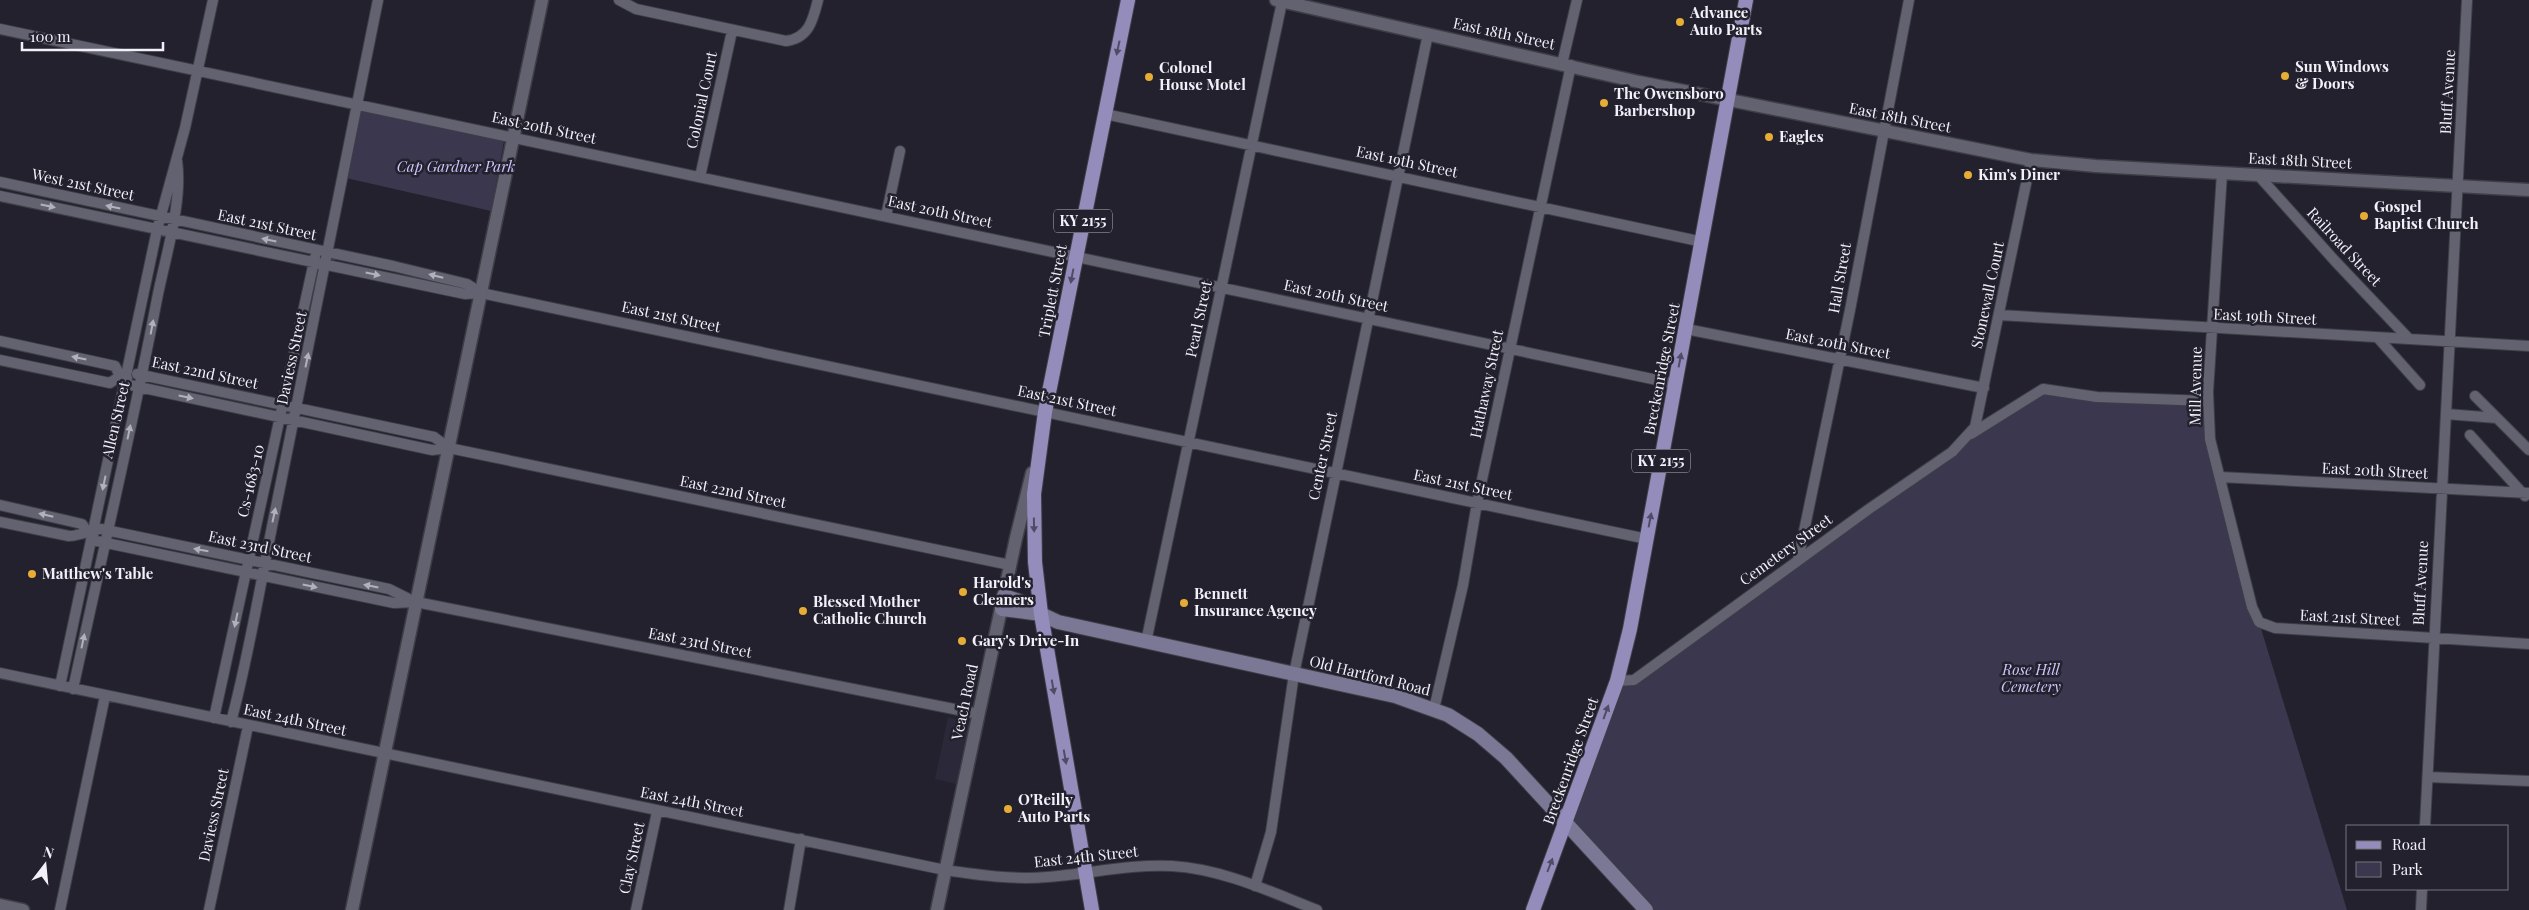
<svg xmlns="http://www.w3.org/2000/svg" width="2529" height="910" viewBox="0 0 2529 910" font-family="'Playfair Display',serif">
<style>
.built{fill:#2b283a}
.green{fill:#3b374e}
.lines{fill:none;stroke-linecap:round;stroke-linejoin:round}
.minor-casing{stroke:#3f3e47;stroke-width:12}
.tertiary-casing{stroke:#3f3e47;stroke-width:15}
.secondary-casing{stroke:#3f3e47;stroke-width:16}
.primary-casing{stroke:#3f3e47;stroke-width:16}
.minor{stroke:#636270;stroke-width:10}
.tertiary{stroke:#636270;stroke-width:12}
.secondary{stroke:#7b7896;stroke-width:14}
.primary{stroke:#948dbb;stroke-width:14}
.oneway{fill:#504c66}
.oneway2{fill:#b2b1bb}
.poi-dot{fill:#e6ac36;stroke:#23212d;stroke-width:2}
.labels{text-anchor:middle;stroke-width:5;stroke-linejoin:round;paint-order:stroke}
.shield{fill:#23212d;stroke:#b4b3bc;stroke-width:1}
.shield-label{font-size:14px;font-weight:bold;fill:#f2f1f9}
.poi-label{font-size:15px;font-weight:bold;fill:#f2f1f9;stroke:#23212d;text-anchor:start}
.street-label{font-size:15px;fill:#f2f1f9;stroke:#23212d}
.park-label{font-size:15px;font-style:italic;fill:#cec7fe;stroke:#23212d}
</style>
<rect width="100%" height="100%" fill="#23212d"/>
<path class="built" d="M 948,717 L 969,723 L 956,784 L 935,779 Z"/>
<path class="green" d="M 361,110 L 504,141 L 491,211 L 346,178 Z
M 2043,389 L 2208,401 L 2208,424 L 2259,622 L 2347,910 L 1646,910 L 1567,822 L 1617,681 L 1634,680 L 1869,509 Z"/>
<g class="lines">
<defs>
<path id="minor" d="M 619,0 L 636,9 L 786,41 C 809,38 813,20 818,0
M 0,29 L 1676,384
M 1562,64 L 1577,0
M 1105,114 L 1703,242
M 2222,173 L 2208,392 L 2210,439 L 2252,607 L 2259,622 L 2275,628 L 2292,629 L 2529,644
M 2258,175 L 2335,261 L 2409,339
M 700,177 L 732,31
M 0,182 L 393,266 L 467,284 L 481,293
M 0,196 L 465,294 L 481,293 L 1647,539
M 886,216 L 900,151
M 1999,315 L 2529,346
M 1686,329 L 1984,388
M 2378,338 L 2420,385
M 0,341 L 115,366 L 120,376
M 0,360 L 110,383 L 120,376 L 127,378
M 137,374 L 434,437 L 449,448
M 125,384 L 432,450 L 449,448 L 1010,565
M 2475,396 L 2529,450
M 2446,414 L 2497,418
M 1971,434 L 2043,389 L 2097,397 L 2208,401
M 2470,435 L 2525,496
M 2220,477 L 2529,493
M 0,505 L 82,524 L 87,532
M 0,522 L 69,536 C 78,536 85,531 94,533
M 101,529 L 389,589 L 415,602
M 92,540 L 394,603 L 416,602 L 979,714
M 1798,560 L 1850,310 L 1909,0
M 1146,642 L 1282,2
M 0,673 L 945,870 C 979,875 1013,880 1047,877 C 1089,874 1129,864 1172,866 C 1223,869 1271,892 1317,910
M 1617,681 L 1634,680 L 1869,509 L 1952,452 L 1975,427 L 2031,160
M 60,686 L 157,230 L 185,128 L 213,0
M 73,689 C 101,559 132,430 157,299 C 165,258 183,202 177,161
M 1434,709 L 1463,585 L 1477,503 L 1571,65
M 214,718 L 315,257
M 231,722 C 250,651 261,579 276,507 C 311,338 343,169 378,0
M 2428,777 L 2529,781
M 2425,826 L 2467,0
M 1255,886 L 1271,832 L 1294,674 L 1428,34
M 60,910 L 105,696
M 209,910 L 248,726
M 636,910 L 657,812
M 789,910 L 801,839
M 2421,910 L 2422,889"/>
<path id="tertiary" d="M 1276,0 L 1639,82 L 2031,160 L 2096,166 L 2529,190
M 0,905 L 23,910
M 352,910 L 542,0
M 937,910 L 1016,538 L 1032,473"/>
<path id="secondary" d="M 1004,596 L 1031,605 L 1041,614 L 1058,622 L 1395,696 L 1448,715 L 1478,734 L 1506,758 L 1646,910
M 1002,609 L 1041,614"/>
<path id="primary" d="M 1092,910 L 1041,614 L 1035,562 L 1034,494 L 1045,412 L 1128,0
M 1533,910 L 1617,681 L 1630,629 L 1746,0"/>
</defs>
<use href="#minor" class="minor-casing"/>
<use href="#tertiary" class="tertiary-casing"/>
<use href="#secondary" class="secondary-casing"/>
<use href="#primary" class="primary-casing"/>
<use href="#minor" class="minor"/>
<use href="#tertiary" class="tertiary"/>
<use href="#secondary" class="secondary"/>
<use href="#primary" class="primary"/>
</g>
<defs><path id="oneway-solid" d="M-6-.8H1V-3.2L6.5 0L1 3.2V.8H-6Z" transform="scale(1.25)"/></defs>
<g class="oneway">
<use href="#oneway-solid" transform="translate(1118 48) rotate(102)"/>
<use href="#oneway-solid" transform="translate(1072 276) rotate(101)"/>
<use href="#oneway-solid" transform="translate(1680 360) rotate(-79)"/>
<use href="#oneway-solid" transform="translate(1650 520) rotate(-79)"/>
<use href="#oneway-solid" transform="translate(1034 525) rotate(89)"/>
<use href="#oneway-solid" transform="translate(1053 687) rotate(80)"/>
<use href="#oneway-solid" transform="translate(1606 712) rotate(-70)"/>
<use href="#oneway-solid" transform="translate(1065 757) rotate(80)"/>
<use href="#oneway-solid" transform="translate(1550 865) rotate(-69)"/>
</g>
<g class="oneway2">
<use href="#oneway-solid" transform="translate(48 206) rotate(12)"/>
<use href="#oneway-solid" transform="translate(113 207) rotate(-168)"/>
<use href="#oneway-solid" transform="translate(269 240) rotate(-168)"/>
<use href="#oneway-solid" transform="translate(373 274) rotate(12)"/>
<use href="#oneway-solid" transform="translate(436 276) rotate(-166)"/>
<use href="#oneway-solid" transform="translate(152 327) rotate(-79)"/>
<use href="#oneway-solid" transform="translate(79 358) rotate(-168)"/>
<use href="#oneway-solid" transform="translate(307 360) rotate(-78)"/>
<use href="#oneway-solid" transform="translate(186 397) rotate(12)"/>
<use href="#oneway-solid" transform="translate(129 432) rotate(-78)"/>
<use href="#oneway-solid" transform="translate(104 483) rotate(102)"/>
<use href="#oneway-solid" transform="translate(46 515) rotate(-167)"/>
<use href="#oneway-solid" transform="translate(274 515) rotate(-78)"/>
<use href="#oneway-solid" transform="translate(201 550) rotate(-170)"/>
<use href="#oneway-solid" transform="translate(310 586) rotate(12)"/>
<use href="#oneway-solid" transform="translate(371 586) rotate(-169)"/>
<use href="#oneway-solid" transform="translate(236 620) rotate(102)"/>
<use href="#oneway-solid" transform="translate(83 641) rotate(-78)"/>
</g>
<g class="poi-dot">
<circle cx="1680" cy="22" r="5"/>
<circle cx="2285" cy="76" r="5"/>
<circle cx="1149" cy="77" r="5"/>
<circle cx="1604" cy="103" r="5"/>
<circle cx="1769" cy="137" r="5"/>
<circle cx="1968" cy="175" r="5"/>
<circle cx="2364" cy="216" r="5"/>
<circle cx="32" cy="574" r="5"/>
<circle cx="963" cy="592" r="5"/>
<circle cx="1184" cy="603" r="5"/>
<circle cx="803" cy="611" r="5"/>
<circle cx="962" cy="641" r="5"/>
<circle cx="1008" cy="809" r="5"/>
</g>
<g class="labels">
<g class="shield">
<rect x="1054" y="209.5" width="58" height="23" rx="4"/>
<rect x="1632" y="449.5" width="58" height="23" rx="4"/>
</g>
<g class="shield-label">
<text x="1083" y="226">KY 2155</text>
<text x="1661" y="466">KY 2155</text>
</g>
<g class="poi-label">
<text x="1690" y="18">Advance<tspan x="1690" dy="17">Auto Parts</tspan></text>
<text x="2295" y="72">Sun Windows<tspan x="2295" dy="17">&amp; Doors</tspan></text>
<text x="1159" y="73">Colonel<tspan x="1159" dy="17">House Motel</tspan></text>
<text x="1614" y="99">The Owensboro<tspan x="1614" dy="17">Barbershop</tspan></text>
<text x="1779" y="142">Eagles</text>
<text x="1978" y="180">Kim's Diner</text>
<text x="2374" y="212">Gospel<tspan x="2374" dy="17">Baptist Church</tspan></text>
<text x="42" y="579">Matthew's Table</text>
<text x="973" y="588">Harold's<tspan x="973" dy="17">Cleaners</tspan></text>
<text x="1194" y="599">Bennett<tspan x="1194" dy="17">Insurance Agency</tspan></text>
<text x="813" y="607">Blessed Mother<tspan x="813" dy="17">Catholic Church</tspan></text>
<text x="972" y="646">Gary's Drive-In</text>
<text x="1018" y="805">O'Reilly<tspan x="1018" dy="17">Auto Parts</tspan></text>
</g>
<g class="street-label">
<text transform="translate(1504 34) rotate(12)" y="5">East 18th Street</text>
<text transform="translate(2448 92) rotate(-87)" y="5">Bluff Avenue</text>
<text transform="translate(702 100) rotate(-78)" y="5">Colonial Court</text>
<text transform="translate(1900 118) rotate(11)" y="5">East 18th Street</text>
<text transform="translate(544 128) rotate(12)" y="5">East 20th Street</text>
<text transform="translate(2300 161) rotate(3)" y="5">East 18th Street</text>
<text transform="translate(1407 162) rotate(12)" y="5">East 19th Street</text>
<text transform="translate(83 185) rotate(12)" y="5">West 21st Street</text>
<text transform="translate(940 212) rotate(12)" y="5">East 20th Street</text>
<text transform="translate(267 225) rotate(12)" y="5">East 21st Street</text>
<text transform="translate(2344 247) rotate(47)" y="5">Railroad Street</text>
<text transform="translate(1840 278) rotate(-80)" y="5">Hall Street</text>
<text transform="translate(1053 291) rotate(-79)" y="5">Triplett Street</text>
<text transform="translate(1988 295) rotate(-78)" y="5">Stonewall Court</text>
<text transform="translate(1336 296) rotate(12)" y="5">East 20th Street</text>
<text transform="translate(671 317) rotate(12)" y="5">East 21st Street</text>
<text transform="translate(2265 317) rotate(3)" y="5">East 19th Street</text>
<text transform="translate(1199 319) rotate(-78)" y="5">Pearl Street</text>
<text transform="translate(1838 344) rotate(11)" y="5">East 20th Street</text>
<text transform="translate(292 358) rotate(-78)" y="5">Daviess Street</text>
<text transform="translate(1662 369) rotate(-79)" y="5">Breckenridge Street</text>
<text transform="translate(205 373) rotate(12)" y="5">East 22nd Street</text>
<text transform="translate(1487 384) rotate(-78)" y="5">Hathaway Street</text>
<text transform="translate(2196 386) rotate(-89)" y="5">Mill Avenue</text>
<text transform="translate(1067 401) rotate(12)" y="5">East 21st Street</text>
<text transform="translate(116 420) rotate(-77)" y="5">Allen Street</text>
<text transform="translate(1323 456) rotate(-78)" y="5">Center Street</text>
<text transform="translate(2375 471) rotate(3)" y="5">East 20th Street</text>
<text transform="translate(251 481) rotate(-77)" y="5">Cs-1683-10</text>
<text transform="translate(1463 485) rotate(12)" y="5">East 21st Street</text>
<text transform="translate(733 492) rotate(12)" y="5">East 22nd Street</text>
<text transform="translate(260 547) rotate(12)" y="5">East 23rd Street</text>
<text transform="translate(1786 550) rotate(-36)" y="5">Cemetery Street</text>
<text transform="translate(2421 583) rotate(-87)" y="5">Bluff Avenue</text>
<text transform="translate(2350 618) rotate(3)" y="5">East 21st Street</text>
<text transform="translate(700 643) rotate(11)" y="5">East 23rd Street</text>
<text transform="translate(1370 676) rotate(14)" y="5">Old Hartford Road</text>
<text transform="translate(965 702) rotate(-78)" y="5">Veach Road</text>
<text transform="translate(295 720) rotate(12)" y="5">East 24th Street</text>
<text transform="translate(1571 761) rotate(-70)" y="5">Breckenridge Street</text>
<text transform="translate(692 802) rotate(11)" y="5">East 24th Street</text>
<text transform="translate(214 815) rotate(-78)" y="5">Daviess Street</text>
<text transform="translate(1086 857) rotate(-6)" y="5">East 24th Street</text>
<text transform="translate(632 858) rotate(-78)" y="5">Clay Street</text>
</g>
<g class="park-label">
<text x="456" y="172">Cap Gardner Park</text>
<text x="2031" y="675">Rose Hill<tspan x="2031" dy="17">Cemetery</tspan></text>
</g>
</g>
<rect x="2346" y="825" width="162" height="65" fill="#23212d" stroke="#76747f"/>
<rect x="2356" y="841" width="25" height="8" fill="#948dbb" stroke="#76747f"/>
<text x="2392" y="850" font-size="15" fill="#f2f1f9">Road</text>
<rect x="2356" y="862" width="25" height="15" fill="#3b374e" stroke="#76747f"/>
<text x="2392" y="875" font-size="15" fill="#f2f1f9">Park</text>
<g transform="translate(45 865) rotate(16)" stroke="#23212d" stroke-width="4" paint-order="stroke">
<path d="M0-4L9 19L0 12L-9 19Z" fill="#f2f1f9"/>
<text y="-8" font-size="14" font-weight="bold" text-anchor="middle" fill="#f2f1f9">N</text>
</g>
<path d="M22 42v8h141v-8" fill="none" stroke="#f2f1f9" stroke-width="2.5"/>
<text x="30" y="42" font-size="15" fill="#f2f1f9" stroke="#23212d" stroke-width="4" paint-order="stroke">100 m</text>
</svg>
